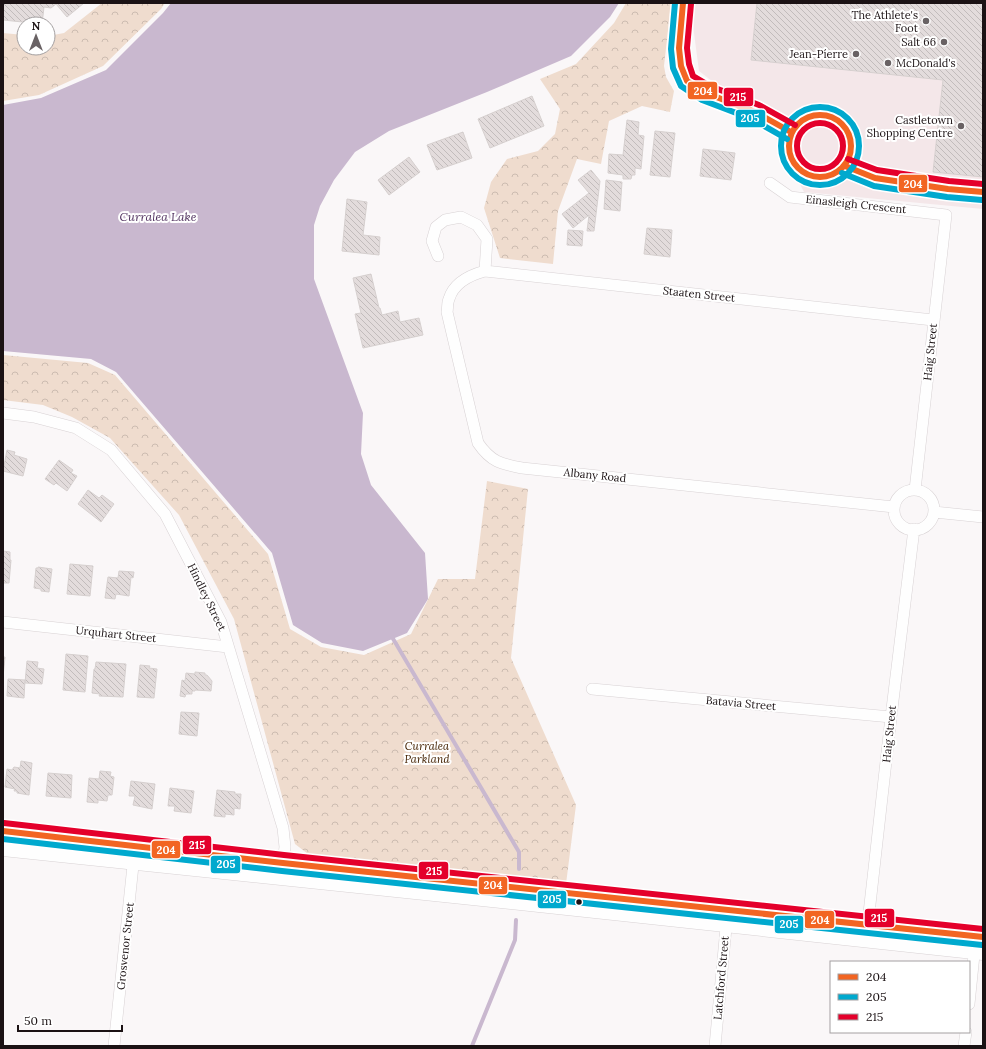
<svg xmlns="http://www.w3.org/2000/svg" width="986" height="1049" viewBox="0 0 986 1049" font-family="Lora,serif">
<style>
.built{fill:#f4e7e9}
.park{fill:url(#park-crowns)}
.water{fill:#c9b8cf}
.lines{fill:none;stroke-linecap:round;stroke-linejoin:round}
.stream{stroke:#c9b8cf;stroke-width:4}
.building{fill:url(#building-back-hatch);stroke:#d6d0cf}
.minor-casing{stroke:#d8d2d4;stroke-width:12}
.secondary-casing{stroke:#d8d2d4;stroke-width:17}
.minor{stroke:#fefefe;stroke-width:11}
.secondary{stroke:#fefefe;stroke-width:16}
.bus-1-casing{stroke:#fff;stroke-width:9}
.bus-2-casing{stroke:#fff;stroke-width:9}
.bus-3-casing{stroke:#fff;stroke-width:9}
.bus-1{stroke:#f26522;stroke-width:6}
.bus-2{stroke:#00a9ce;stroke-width:6}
.bus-3{stroke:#e4002b;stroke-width:6}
.poi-dot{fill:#696264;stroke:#fff;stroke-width:1.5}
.bus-dot{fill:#1b1214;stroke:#fff;stroke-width:1.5}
.labels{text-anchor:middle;stroke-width:4;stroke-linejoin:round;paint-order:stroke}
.poi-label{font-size:11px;fill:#1b1214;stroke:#fff;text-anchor:end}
.street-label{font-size:11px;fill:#1b1214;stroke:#fff}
.park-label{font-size:11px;font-style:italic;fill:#452303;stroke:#fff}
.water-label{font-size:12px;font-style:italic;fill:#50315e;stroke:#fff}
.line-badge{stroke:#fff;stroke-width:1.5}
.badge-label{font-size:11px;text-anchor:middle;font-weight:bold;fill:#fff}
</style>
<defs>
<pattern id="park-crowns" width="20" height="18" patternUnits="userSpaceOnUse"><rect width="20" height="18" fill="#efdcce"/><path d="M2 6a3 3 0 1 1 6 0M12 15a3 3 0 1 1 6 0" fill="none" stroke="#ccbcb0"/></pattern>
<pattern id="building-back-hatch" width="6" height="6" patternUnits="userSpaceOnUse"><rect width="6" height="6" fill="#e3dcdc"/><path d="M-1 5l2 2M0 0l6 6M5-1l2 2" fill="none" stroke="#c2bcbc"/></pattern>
</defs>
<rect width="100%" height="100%" fill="#faf7f8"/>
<path class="built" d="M 690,3 L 983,3 L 983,209 L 804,192 L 769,125 L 699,71 Z"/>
<path class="park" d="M 102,3 L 165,3 L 161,9 L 103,66 L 39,95 L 3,101 L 3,33 L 24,35 L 24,48 L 48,48 L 48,36 L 64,33 Z
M 626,3 L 671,3 L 664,66 L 666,77 L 674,91 L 670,112 L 642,106 L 609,121 L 601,164 L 577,159 L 558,211 L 553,264 L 500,258 L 484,208 L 491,182 L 507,159 L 538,151 L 555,134 L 560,109 L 540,79 L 576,64 L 614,23 Z
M 3,355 L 88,363 L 115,375 L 268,554 L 290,629 L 321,647 L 364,655 L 411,634 L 438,579 L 475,579 L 487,481 L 528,489 L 511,658 L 576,805 L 566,884 L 308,854 L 295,844 L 234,619 L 179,515 L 110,438 L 72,417 L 43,405 L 3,400 Z"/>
<path class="water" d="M 171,3 L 619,3 L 610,17 L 571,56 L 487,92 L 389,131 L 355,152 L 334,180 L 320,206 L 314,225 L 314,279 L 363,413 L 361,454 L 371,485 L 425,553 L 428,599 L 407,633 L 363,651 L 322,643 L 293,625 L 272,553 L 116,372 L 91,359 L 3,351 L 3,105 L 41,98 L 106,70 L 163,13 Z"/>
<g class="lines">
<path class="stream" d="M 392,637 L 519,852 L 519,869
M 472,1046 L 515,940 L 516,920"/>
</g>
<path class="building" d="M 3,3 L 84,3 L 67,17 L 56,4 L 51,8 L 44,7 L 42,24 L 3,20 Z
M 757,3 L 983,3 L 983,177 L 933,172 L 943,80 L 751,60 Z
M 532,96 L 544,126 L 490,148 L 478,119 Z
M 627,120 L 639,122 L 638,135 L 644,136 L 641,169 L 635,168 L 635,175 L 632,175 L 631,179 L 623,179 L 623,175 L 608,173 L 609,154 L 623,155 Z
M 655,131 L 675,133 L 670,177 L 650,175 Z
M 463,132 L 472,158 L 437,170 L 427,145 Z
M 703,149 L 735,153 L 731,180 L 700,176 Z
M 409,157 L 420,172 L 389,195 L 378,180 Z
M 591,170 L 600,181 L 594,231 L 587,231 L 589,215 L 573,228 L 562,214 L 589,193 L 578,180 Z
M 606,180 L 622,182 L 620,211 L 604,209 Z
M 347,199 L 367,202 L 363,235 L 380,237 L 379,255 L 342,251 Z
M 647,228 L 672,230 L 670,257 L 644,254 Z
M 568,230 L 583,231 L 582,246 L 567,245 Z
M 371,274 L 379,308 L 380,308 L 382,315 L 398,311 L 400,322 L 419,318 L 423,335 L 363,348 L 355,314 L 361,313 L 353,278 Z
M 7,450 L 15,452 L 14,455 L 27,459 L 23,476 L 3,471 Z
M 59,460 L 73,470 L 71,473 L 77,476 L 67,491 L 56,483 L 54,485 L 45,479 Z
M 88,490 L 99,498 L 102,495 L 114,504 L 101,522 L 78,504 Z
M 3,551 L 10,552 L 10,560 L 11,560 L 9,583 L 3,583 Z
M 70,564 L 93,566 L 90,596 L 67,594 Z
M 38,567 L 52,569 L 49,592 L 41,591 L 41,589 L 34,588 L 36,568 L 38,568 Z
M 119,571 L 134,572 L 133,578 L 131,577 L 129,596 L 116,594 L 115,599 L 105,598 L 108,577 L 118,578 Z
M 66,654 L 88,656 L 85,692 L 63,690 Z
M 3,657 L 5,657 L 3,677 Z
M 27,661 L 38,662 L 37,668 L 44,669 L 42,684 L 25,683 Z
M 96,662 L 126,664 L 123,697 L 99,696 L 100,694 L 92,693 L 94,669 L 95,669 Z
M 140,665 L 150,666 L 149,668 L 157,669 L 154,698 L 137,697 Z
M 195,672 L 205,673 L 205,675 L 207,675 L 212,681 L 211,691 L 195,690 L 195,691 L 192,691 L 192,694 L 186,694 L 185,697 L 180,696 L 182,680 L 185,681 L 186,673 L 195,674 Z
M 8,679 L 25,680 L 24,698 L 7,696 Z
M 181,712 L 199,713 L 197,736 L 179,734 Z
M 21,761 L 32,763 L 29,795 L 17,793 L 17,791 L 14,791 L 15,789 L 5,787 L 7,769 L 12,770 L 14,767 L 20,768 Z
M 100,771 L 111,772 L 110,776 L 114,777 L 112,795 L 108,795 L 107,801 L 98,800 L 98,803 L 87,802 L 89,778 L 99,779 Z
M 48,773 L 72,775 L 71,798 L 46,796 Z
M 131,781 L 155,784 L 152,809 L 133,805 L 135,796 L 129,796 Z
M 170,788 L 194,791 L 191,813 L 174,811 L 175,806 L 168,806 Z
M 217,790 L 235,792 L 235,794 L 241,794 L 240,809 L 234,808 L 234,815 L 225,814 L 225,817 L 214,816 Z"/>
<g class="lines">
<defs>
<path id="minor" d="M 683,3 L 679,48 L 681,66 L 687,81 L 706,93 L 755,112 L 791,132
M789 146a31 31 0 1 1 62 0a31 31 0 1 1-62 0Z
M 845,166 L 875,178 L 948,189 L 983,192
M 770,183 L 790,197 L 946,215 L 915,490
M 438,256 L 432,241 L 436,227 L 445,220 L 461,217 L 477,225 L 487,239 L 485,271
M 3,413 L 34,417 L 76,428 L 111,450 L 165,514 L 221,622 L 283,828 L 285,847 L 282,870
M894 510a20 20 0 1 1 40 0a20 20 0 1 1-40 0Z
M 894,507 L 522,468 C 501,464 491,462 478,443 L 447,312 C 448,308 447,303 449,299 C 454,282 470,275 485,271 L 933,320
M 934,512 L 983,517
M 3,622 L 228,647
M 592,689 L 891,717
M 867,931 L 891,717 L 914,529
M 969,1004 L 975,945
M 114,1046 L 134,856
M 715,1046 L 727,917
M 964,1046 L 966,1032"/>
<path id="secondary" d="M 3,831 L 283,863 L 983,937
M 3,848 L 567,907 L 983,952"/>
</defs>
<use href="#minor" class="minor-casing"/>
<use href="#secondary" class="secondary-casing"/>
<use href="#minor" class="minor"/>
<use href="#secondary" class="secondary"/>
<defs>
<path id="bus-1" d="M 683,3 L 679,48 L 681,66 L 687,81 L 706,93 L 755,112 L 791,132
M789 146a31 31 0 1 1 62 0a31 31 0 1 1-62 0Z
M 845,166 L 875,178 L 948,189 L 983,192
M 3,831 L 283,863 L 983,937"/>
<path id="bus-2" d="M 675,3 L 671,49 L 673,68 L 681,86 L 702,100 L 752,119 L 787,139
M781 146a39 39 0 1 1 78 0a39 39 0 1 1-78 0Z
M 842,173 L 874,186 L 947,197 L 982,200
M 3,839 L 282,871 L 982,945"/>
<path id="bus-3" d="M 691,4 L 687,48 L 689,64 L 693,76 L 710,86 L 759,105 L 795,125
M797 146a23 23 0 1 1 46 0a23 23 0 1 1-46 0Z
M 848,159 L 877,170 L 949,181 L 983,184
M 4,823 L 284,855 L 983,929"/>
</defs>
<use href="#bus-1" class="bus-1-casing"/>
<use href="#bus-2" class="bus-2-casing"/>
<use href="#bus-3" class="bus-3-casing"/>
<use href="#bus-1" class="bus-1"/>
<use href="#bus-2" class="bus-2"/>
<use href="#bus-3" class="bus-3"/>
</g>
<g class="poi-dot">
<circle cx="926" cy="21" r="4"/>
<circle cx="944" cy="42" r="4"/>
<circle cx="856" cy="54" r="4"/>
<circle cx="888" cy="63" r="4"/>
<circle cx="961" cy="126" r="4"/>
</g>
<circle class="bus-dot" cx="579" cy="902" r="3.5"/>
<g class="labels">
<g class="poi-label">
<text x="918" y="19">The Athlete's<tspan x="918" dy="13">Foot</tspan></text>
<text x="936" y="46">Salt 66</text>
<text x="848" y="58">Jean-Píerre</text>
<text x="896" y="67" text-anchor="start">McDonald's</text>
<text x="953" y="124">Castletown<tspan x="953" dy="13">Shopping Centre</tspan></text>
</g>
<g class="street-label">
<text transform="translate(856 204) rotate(6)" y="4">Einasleigh Crescent</text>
<text transform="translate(699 294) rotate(6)" y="4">Staaten Street</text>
<text transform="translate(930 352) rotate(-84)" y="4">Haig Street</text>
<text transform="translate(595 475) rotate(6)" y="4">Albany Road</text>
<text transform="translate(207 597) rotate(64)" y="4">Hindley Street</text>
<text transform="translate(116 634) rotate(6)" y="4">Urquhart Street</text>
<text transform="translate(741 703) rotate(5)" y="4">Batavia Street</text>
<text transform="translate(889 734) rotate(-84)" y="4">Haig Street</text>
<text transform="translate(125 946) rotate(-84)" y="4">Grosvenor Street</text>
<text transform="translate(721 978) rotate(-85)" y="4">Latchford Street</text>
</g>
<g class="park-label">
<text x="427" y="750">Curralea<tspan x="427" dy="13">Parkland</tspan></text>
</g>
<g class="water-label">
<text x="158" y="221">Curralea Lake</text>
</g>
</g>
<g class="line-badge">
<rect x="687" y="81" width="31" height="19" rx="4" fill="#f26522"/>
<rect x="723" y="87" width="31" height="20" rx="4" fill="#e4002b"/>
<rect x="735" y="109" width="31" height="19" rx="4" fill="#00a9ce"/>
<rect x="898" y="174" width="30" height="19" rx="4" fill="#f26522"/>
<rect x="182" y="835" width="30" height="20" rx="4" fill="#e4002b"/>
<rect x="151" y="840" width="30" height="19" rx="4" fill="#f26522"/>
<rect x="210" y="855" width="31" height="19" rx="4" fill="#00a9ce"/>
<rect x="418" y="861" width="31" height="19" rx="4" fill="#e4002b"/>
<rect x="478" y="876" width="30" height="19" rx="4" fill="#f26522"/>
<rect x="537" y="890" width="30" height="19" rx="4" fill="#00a9ce"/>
<rect x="864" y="908" width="31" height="20" rx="4" fill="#e4002b"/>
<rect x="804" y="910" width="31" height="19" rx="4" fill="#f26522"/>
<rect x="774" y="915" width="30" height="19" rx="4" fill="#00a9ce"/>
</g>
<g class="badge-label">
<text x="703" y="95">204</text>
<text x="738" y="101">215</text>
<text x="750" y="122">205</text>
<text x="913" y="188">204</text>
<text x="197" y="849">215</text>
<text x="166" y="854">204</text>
<text x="226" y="868">205</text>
<text x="434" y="875">215</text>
<text x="493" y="889">204</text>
<text x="552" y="903">205</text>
<text x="879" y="922">215</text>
<text x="820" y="924">204</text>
<text x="789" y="928">205</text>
</g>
<rect width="986" height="1049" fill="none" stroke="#1b1214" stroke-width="8"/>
<rect x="830" y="961" width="140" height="72" fill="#ffffff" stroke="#a4a0a1"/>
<rect x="838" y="974" width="20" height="6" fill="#f26522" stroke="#a4a0a1"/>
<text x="866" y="981" font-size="12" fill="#1b1214">204</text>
<rect x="838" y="994" width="20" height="6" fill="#00a9ce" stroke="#a4a0a1"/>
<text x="866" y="1001" font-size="12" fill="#1b1214">205</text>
<rect x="838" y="1014" width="20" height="6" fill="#e4002b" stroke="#a4a0a1"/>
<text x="866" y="1021" font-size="12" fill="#1b1214">215</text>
<g transform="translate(36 36)"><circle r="19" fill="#ffffff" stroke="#a4a0a1"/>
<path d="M0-3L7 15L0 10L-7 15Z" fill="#696264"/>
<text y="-6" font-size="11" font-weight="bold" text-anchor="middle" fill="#1b1214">N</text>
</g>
<path d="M18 1025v6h104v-6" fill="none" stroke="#1b1214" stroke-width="2"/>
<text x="24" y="1025" font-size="12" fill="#1b1214" stroke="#ffffff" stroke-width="3" paint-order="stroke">50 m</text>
</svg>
